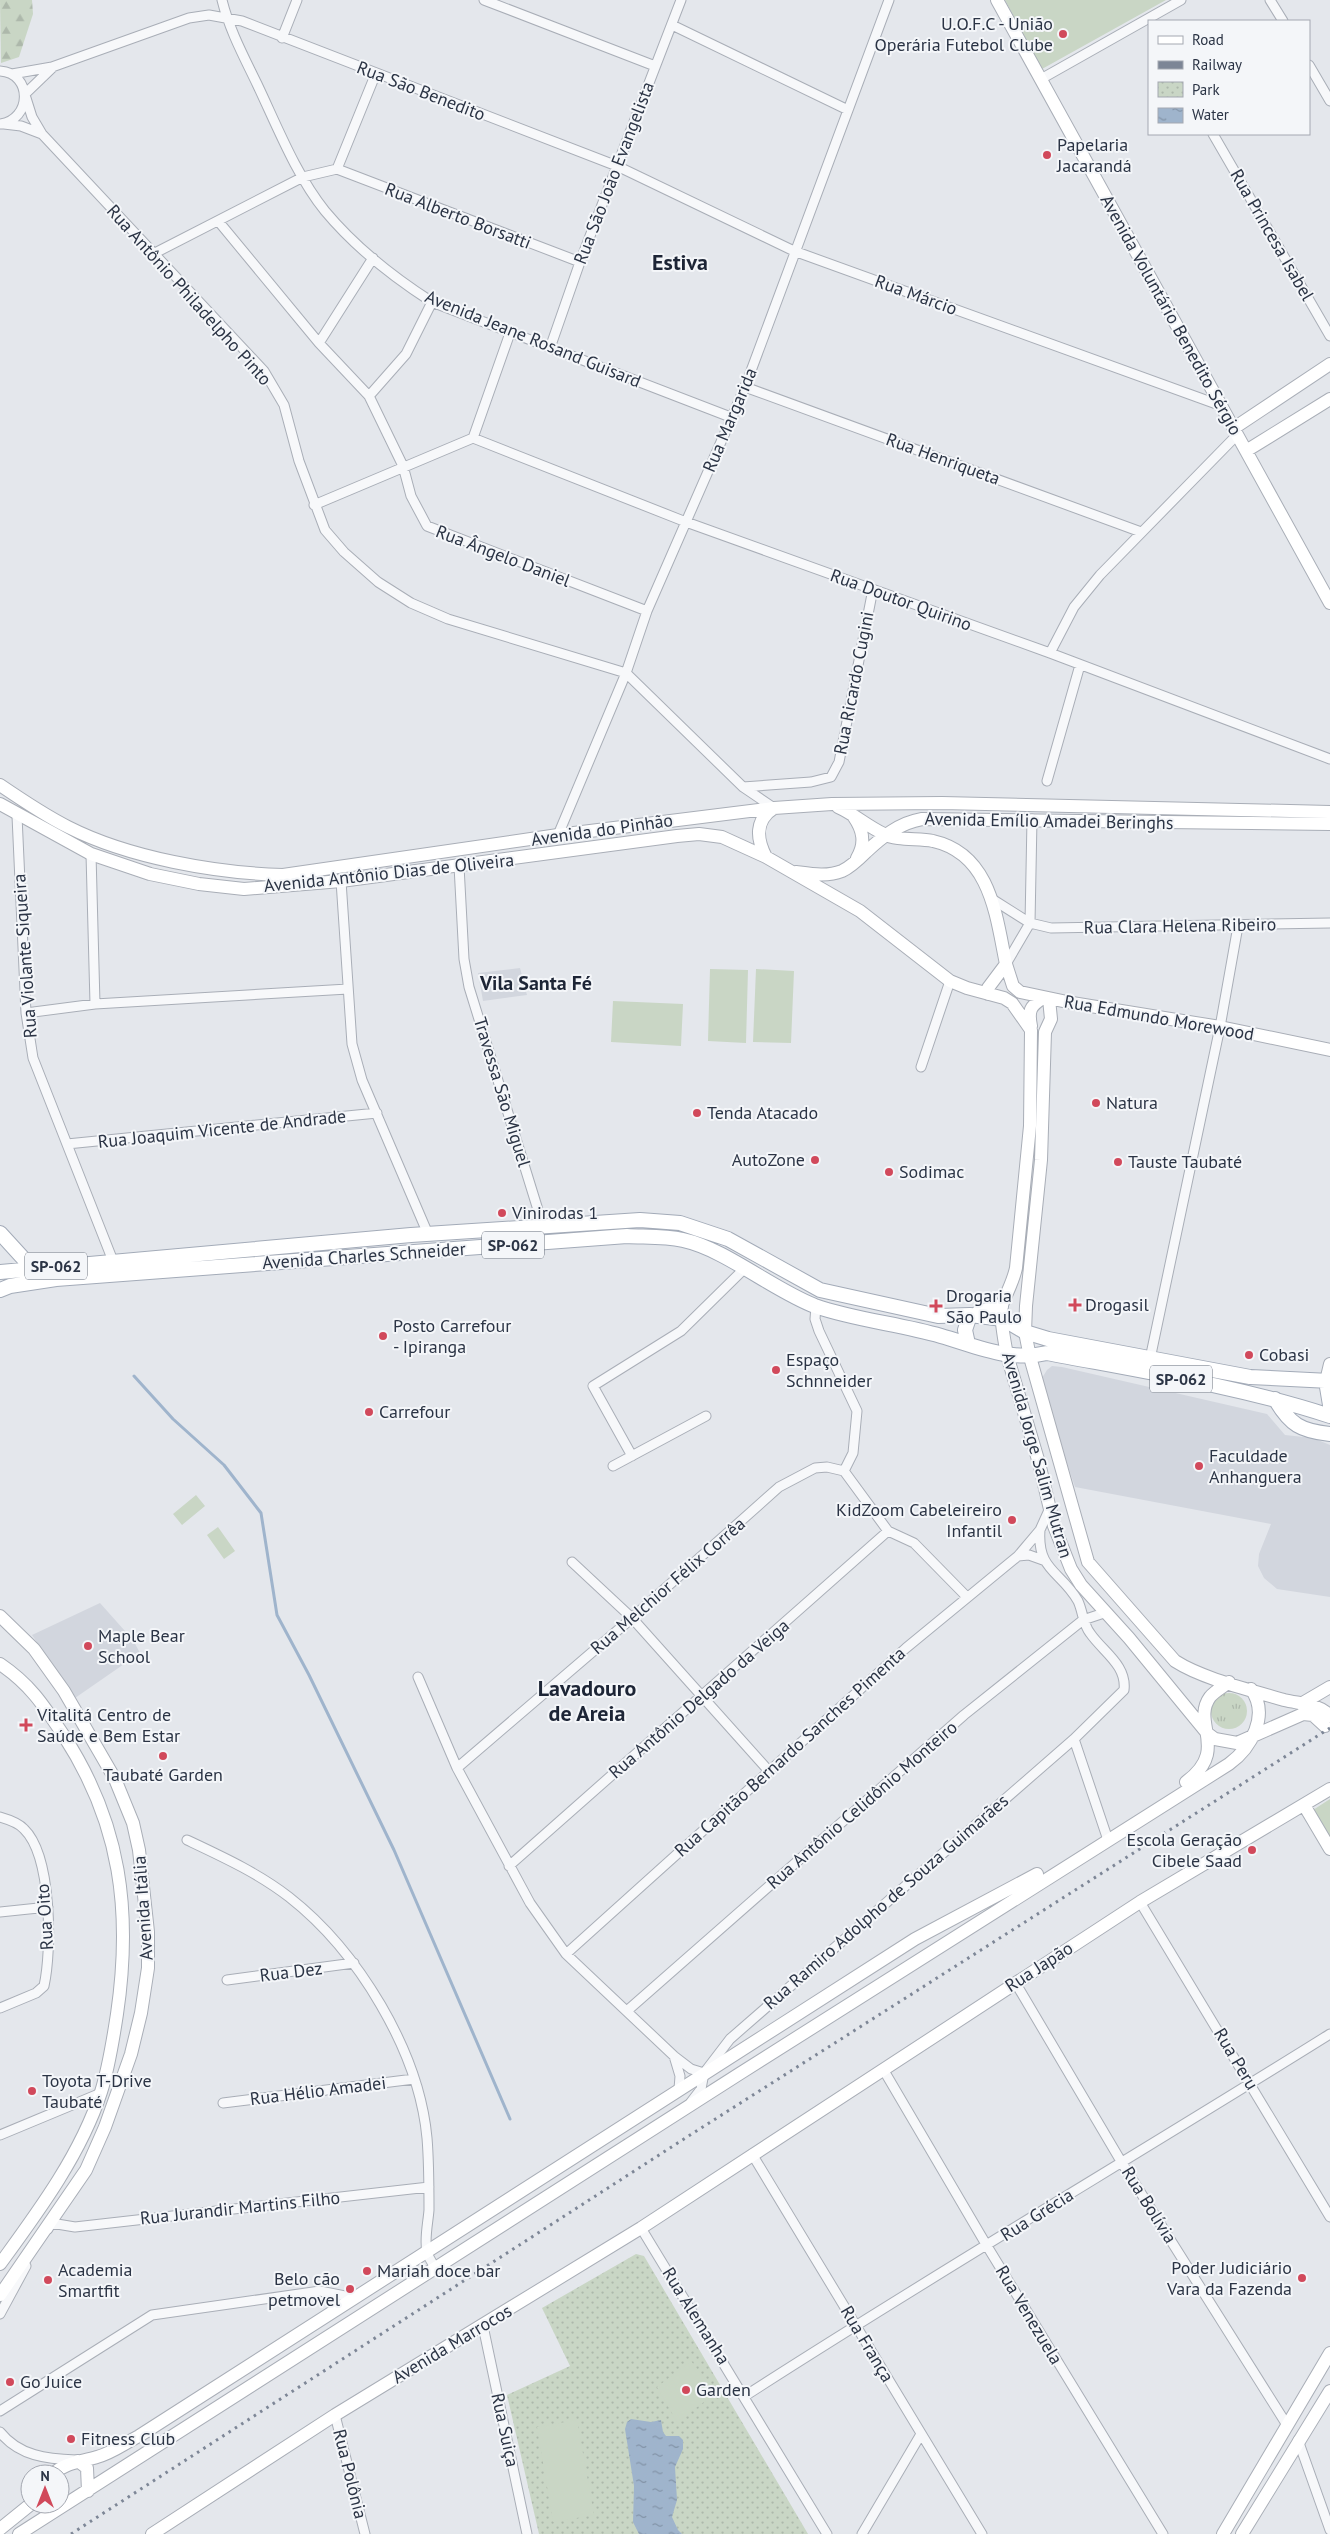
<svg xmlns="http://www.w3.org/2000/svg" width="1330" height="2534" viewBox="0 0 1330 2534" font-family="'PT Sans',sans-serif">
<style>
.built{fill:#d2d6de}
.grass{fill:url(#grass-tufts)}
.forest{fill:url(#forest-firs)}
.park{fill:url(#park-dots)}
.pitch{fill:#c9d6c5}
.water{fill:url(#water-ripples)}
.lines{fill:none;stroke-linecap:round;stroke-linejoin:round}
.stream{stroke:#9fb4cc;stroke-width:3}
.street-casing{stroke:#a9aeb7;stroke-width:11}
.secondary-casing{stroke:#a9aeb7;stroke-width:14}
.primary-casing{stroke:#a3abb8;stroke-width:16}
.street{stroke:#f7f8fa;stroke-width:9}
.secondary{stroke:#fff;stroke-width:12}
.primary{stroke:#fff;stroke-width:14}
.rail{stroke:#7d8696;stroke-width:3;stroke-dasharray:2.5 5;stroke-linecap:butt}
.poi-dot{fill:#d1495b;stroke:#f4f6f9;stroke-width:2}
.labels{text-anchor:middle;stroke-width:4;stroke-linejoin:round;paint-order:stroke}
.shield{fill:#f4f6f9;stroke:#676e7b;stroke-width:1}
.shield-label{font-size:16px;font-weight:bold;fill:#2b3445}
.poi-label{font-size:18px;fill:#2b3445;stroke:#f4f6f9;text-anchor:start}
.street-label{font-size:18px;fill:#2b3445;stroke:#f4f6f9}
.quarter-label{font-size:20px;font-weight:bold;fill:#1d2536;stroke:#f4f6f9}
.district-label{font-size:22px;font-weight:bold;fill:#1d2536;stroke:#f4f6f9}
</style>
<defs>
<pattern id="grass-tufts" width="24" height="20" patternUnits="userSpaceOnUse" patternTransform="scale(1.25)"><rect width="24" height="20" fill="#c9d6c5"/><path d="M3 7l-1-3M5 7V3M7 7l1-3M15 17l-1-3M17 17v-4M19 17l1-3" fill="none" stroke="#adb8ab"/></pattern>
<pattern id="forest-firs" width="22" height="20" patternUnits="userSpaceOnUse" patternTransform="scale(1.25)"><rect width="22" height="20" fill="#c9d6c5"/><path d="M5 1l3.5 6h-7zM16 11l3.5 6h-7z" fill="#adb8ab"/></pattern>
<pattern id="park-dots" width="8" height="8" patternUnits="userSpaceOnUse" patternTransform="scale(1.25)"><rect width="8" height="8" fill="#c9d6c5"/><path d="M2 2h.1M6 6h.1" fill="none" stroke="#adb8ab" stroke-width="1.8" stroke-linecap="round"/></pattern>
<pattern id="water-ripples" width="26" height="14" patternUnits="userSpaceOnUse" patternTransform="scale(1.25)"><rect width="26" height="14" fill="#9fb4cc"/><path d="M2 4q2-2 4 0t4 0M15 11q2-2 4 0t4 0" fill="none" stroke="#8293a7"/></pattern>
</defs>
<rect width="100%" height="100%" fill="#e4e7ec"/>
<path class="built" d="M 520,968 L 527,995 L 483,1001 L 478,973 Z
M 1052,1366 L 1062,1367 L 1267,1414 L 1285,1435 L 1313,1438 L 1330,1445 L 1330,1597 L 1277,1589 L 1264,1578 L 1258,1566 L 1259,1554 L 1271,1524 L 1075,1487 L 1043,1392 L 1042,1378 L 1047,1370 Z
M 100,1603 L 133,1640 L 140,1653 L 75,1698 L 32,1635 Z"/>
<path class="grass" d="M1211 1711a18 18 0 1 1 36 0a18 18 0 1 1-36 0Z"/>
<path class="forest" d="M 0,0 L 32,0 L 33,14 L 19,57 L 1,63 Z"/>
<path class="park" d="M 636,2254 L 644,2256 L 808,2534 L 539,2534 L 507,2395 L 570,2366 L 542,2308 Z"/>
<path class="pitch" d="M 1005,0 L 1166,0 L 1042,69 Z
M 710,969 L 748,970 L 746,1043 L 708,1041 Z
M 756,969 L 794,971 L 791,1043 L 753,1042 Z
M 613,1001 L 683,1004 L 681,1046 L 611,1042 Z
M 196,1495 L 205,1506 L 182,1525 L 173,1514 Z
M 218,1527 L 235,1551 L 224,1559 L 207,1535 Z
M 1330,1799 L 1330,1839 L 1313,1810 Z
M 691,2361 L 716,2393 L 677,2422 L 657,2387 Z
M 577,2420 L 594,2515 L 553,2522 L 537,2427 Z"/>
<path class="water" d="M 631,2419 L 651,2422 L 661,2420 L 663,2432 L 666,2436 L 679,2436 L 683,2440 L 683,2449 L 675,2467 L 677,2500 L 672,2517 L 678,2530 L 682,2534 L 639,2534 L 633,2522 L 634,2486 L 625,2429 L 627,2422 Z"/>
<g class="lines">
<path class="stream" d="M 134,1376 L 173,1419 L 224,1465 L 261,1513 L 277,1615 L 309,1675 L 394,1850 L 510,2119"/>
<defs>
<path id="street" d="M 222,0 C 229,29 244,57 257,84 C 277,126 296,175 325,211 C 355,247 393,277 432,302 L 733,418
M 484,0 L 655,66
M 1270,0 L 1283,21
M 672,25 L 848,110
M 282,38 L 297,0
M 1309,65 L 1330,101
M 0,71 C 33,73 32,120 0,124
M 12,74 L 52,67 L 189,18 L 209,15 L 242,21 L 617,166 L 794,251 L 1222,406
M 1041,79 L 1181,0
M 25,94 L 52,68
M 26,98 L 32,117 L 42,134 L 264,371 L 284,405 L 299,461 L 325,530 L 344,552 L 378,582 L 411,603 L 448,619 L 626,673 L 743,787 L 774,808
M 4,124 L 21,126 L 42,134
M 1213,134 L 1330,336
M 337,169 L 580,262
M 337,169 L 376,73
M 219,222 L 319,343 L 369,396 L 403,466 L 411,496 L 427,526 L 647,611
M 153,254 L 303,177 L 337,169
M 319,343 L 373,258
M 550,348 L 580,262 L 681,0
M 745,387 L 1141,532
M 369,396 L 406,354 L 432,302
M 473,438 L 686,522 L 1050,653 L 1330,759
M 314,505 L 473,438 L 510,333
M 1050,653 L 1074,607 L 1100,575 L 1237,435
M 1047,781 L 1080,665
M 743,787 L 811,782 L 831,777 L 839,762 L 873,589
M 17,816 L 26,1013 L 33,1058 L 113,1261
M 558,835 L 626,673 L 647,611 L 745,387 L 889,0
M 91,854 L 95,1004
M 459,866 L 464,959 L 469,987 L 543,1226
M 341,881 L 352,1044 L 362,1080 L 428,1234
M 992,899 L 1030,923 L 1051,928 L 1330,923
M 1006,964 L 1030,923 L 1032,819
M 26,1013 L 95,1004 L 348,989
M 921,1067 L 950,981
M 67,1144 L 377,1113
M 816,1306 L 815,1319 L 819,1331 L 857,1411 L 853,1453 L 844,1471
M 1150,1359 L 1220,1027 L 1238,926
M 632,1456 L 593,1386 L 681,1331 L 744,1269
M 613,1466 L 706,1416
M 844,1471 L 888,1531 L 914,1543 L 966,1596
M 1018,1556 L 1029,1555 L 1043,1560
M 572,1562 L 632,1618 L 768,1770
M 418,1677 L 457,1768 L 530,1903 L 566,1954 L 674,2056 L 691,2069 L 704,2073
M 1074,1739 L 1108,1840
M 457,1768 L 632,1618 L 779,1487 L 815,1468 L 827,1467 L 844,1471
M 0,1817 C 7,1819 19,1823 24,1829 C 52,1856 52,1950 44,1986 L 36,1993 L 0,2008
M 187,1840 C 223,1857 258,1873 289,1897 C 358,1951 419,2051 427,2138 C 429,2162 429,2186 429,2210 C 428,2223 424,2240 427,2252 C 428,2257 433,2264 436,2269
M 509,1866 L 888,1531
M 1140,1902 L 1330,2217
M 0,1912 L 48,1907
M 566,1954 L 906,1648 L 1018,1556 L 1040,1530 L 1049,1510
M 227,1980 L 354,1963
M 1015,1982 L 1122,2163 L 1287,2425
M 628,2010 L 964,1715 L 1083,1620 L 1104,1613
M 674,2056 L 680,2076 L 679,2089
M 883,2069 L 987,2246 L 1163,2534
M 691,2102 L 701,2089 L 704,2073 L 730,2039 L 1074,1739 L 1124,1690 C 1127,1665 1103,1652 1090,1633 C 1083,1624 1083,1612 1078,1601 C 1061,1571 1037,1571 1040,1530
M 223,2103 L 414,2079
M 0,2135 L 101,2093
M 752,2154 L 982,2534
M 641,2228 L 827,2534
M 48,2229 L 51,2223 L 75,2227 L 429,2187
M 0,2314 L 26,2266
M 483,2326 L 527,2534
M 745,2396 C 937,2272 1135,2156 1330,2034
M 0,2411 L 152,2315 L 320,2291 L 355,2298
M 335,2415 L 365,2534
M 0,2432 C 19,2456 47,2459 76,2460
M 1298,2440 L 1330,2530
M 862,2534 L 921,2434"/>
<path id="secondary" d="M 997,0 L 1330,603
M 1234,428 L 1330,364
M 1246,451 L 1330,399
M 0,785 C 22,800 44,815 68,827 C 129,858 216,873 283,875 L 558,835 L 774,808 L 832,804 L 942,803 L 1330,812
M 0,804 L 91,854 L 150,874 L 199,884 L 244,889 L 341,881 L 677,836 L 699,834 L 722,837 L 766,857 L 860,911 L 950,981 L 967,988 L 1004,998 L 1012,1003 L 1031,1030 L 1030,1126 L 1016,1268 C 1013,1282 1007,1292 1002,1305 C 999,1314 1005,1344 1007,1355 L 1039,1463 L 1054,1526 L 1071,1569 L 1081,1585 L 1129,1638 L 1207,1733 L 1215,1739 L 1237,1743 L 1303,1714 L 1313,1715 L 1325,1726
M 838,807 C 854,814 867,826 884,834 C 897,841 918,838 933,841 C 991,854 996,916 1006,964 L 988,988 L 988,994
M 854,817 C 863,830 866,843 857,858
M 766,857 C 756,838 755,820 774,808
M 796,872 C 811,874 827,877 842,871 C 851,867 859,859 866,852 C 882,837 899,823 922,819 L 1330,824
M 1006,964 L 1013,986 L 1020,992 L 1072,1003 L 1220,1027 L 1330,1050
M 1049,999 L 1051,1019 L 1045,1032 L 1041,1160 L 1026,1306 L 1025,1332 L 1030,1357 L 1088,1562 L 1175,1661 C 1203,1679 1251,1690 1284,1700 C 1300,1704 1318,1703 1330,1716
M 1031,1026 C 1028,1011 1030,1006 1043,998
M 1326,1381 L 1330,1364
M 0,1616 L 34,1649 L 64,1691 L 115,1779 L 133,1823 L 139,1850 L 148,1932 L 148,1968 L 141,2013 L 131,2054 L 105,2127 L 86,2170 L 0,2295
M 0,1664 C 31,1685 44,1706 64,1736 C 121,1824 132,1912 117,2014 C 113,2040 109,2067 101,2092 C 81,2154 38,2212 0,2264
M 1301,1704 L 1330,1687
M 1186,1782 C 1230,1750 1191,1723 1210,1697 C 1215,1691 1223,1687 1229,1682
M 1304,1805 L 1330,1849
M 78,2461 L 87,2468 L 88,2491
M 53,2474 C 66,2462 81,2462 97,2457 C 112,2453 125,2443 139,2436 L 915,1939 L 1037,1874
M 0,2529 L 31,2504
M 19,2534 C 422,2277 824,2018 1229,1764 C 1251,1748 1270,1715 1251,1689
M 152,2534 L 335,2415 L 641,2228 L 1140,1902 L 1330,1789
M 1223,2534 L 1330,2353
M 1242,2534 L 1330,2391"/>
<path id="primary" d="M 0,1233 L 32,1268
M 0,1272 L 411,1235 L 640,1220 L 680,1223 L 728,1239 L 820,1290 L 938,1316 L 970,1315 L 1003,1319 L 1025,1332 L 1048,1339 L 1250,1377 L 1330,1381
M 0,1290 L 10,1286 L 56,1279 L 627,1236 C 646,1237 665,1236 683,1240 C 725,1249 773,1290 815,1306 C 855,1320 900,1324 941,1336 C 976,1346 1010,1362 1047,1353 C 1142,1371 1238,1386 1330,1416
M 978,1313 L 1001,1306
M 968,1344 L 965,1330 L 970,1315
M 1326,1381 L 1330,1405
M 1275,1399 C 1290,1425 1301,1431 1330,1434"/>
</defs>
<use href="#street" class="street-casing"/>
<use href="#secondary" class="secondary-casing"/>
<use href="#primary" class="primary-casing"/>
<use href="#street" class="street"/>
<use href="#secondary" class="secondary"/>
<use href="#primary" class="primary"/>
<path class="rail" d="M 71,2534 L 687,2137 L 1330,1728"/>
</g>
<g class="poi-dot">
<circle cx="1063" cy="34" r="5"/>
<circle cx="1047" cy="155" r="5"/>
<circle cx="1096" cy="1103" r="5"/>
<circle cx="697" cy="1113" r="5"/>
<circle cx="815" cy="1160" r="5"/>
<circle cx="1118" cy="1162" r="5"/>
<circle cx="889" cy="1172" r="5"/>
<circle cx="502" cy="1213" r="5"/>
<path d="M1072.5 1297.5h5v5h5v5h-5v5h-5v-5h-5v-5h5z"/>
<path d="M933.5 1298.5h5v5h5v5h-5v5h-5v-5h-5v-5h5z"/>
<circle cx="383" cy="1336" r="5"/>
<circle cx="1249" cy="1355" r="5"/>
<circle cx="776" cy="1370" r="5"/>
<circle cx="369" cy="1412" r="5"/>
<circle cx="1199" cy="1466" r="5"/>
<circle cx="1012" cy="1520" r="5"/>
<circle cx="88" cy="1646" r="5"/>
<path d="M23.5 1717.5h5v5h5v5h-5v5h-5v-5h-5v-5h5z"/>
<circle cx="163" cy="1756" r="5"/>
<circle cx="1252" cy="1850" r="5"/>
<circle cx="32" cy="2091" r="5"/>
<circle cx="367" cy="2271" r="5"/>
<circle cx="1302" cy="2278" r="5"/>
<circle cx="48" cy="2280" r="5"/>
<circle cx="350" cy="2289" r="5"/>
<circle cx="10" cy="2382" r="5"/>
<circle cx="686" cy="2390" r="5"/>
<circle cx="71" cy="2439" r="5"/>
</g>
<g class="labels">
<g class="shield">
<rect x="482" y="1231.5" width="62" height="27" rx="4"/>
<rect x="25" y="1252.5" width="62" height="27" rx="4"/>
<rect x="1150" y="1365.5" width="62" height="27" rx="4"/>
</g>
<g class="shield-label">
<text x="513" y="1251">SP-062</text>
<text x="56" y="1272">SP-062</text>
<text x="1181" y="1385">SP-062</text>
</g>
<g class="poi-label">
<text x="1053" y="30" text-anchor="end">U.O.F.C - União<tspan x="1053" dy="21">Operária Futebol Clube</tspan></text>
<text x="1057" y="151">Papelaria<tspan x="1057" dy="21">Jacarandá</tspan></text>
<text x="1106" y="1109">Natura</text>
<text x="707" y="1119">Tenda Atacado</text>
<text x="805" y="1166" text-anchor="end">AutoZone</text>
<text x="1128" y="1168">Tauste Taubaté</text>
<text x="899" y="1178">Sodimac</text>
<text x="512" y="1219">Vinirodas 1</text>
<text x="946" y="1302">Drogaria<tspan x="946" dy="21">São Paulo</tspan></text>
<text x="1085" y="1311">Drogasil</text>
<text x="393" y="1332">Posto Carrefour<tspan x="393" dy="21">- Ipiranga</tspan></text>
<text x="1259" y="1361">Cobasi</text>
<text x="786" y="1366">Espaço<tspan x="786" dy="21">Schnneider</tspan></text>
<text x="379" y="1418">Carrefour</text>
<text x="1209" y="1462">Faculdade<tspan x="1209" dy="21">Anhanguera</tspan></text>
<text x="1002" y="1516" text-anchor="end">KidZoom Cabeleireiro<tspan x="1002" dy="21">Infantil</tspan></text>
<text x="98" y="1642">Maple Bear<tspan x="98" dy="21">School</tspan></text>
<text x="37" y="1721">Vitalitá Centro de<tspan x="37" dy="21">Saúde e Bem Estar</tspan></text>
<text x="163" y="1781" text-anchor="middle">Taubaté Garden</text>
<text x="1242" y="1846" text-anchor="end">Escola Geração<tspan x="1242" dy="21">Cibele Saad</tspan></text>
<text x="42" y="2087">Toyota T-Drive<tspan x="42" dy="21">Taubaté</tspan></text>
<text x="1292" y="2274" text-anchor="end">Poder Judiciário<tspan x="1292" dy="21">Vara da Fazenda</tspan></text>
<text x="58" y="2276">Academia<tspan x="58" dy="21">Smartfit</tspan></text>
<text x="377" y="2277">Mariah doce bar</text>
<text x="340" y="2285" text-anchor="end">Belo cão<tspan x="340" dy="21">petmovel</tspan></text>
<text x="20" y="2388">Go Juice</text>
<text x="696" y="2396">Garden</text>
<text x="81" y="2445">Fitness Club</text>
</g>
<g class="street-label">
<text transform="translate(421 91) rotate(21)" y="6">Rua São Benedito</text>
<text transform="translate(614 173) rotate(-69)" y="6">Rua São João Evangelista</text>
<text transform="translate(458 216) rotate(21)" y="6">Rua Alberto Borsatti</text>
<text transform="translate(1272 235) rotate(60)" y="6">Rua Princesa Isabel</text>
<text transform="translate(189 295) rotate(48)" y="6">Rua Antônio Philadelpho Pinto</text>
<text transform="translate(916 295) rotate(20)" y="6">Rua Márcio</text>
<text transform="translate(1171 315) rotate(61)" y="6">Avenida Voluntário Benedito Sérgio</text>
<text transform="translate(533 339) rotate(22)" y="6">Avenida Jeane Rosand Guisard</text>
<text transform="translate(730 420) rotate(-67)" y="6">Rua Margarida</text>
<text transform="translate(943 459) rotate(20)" y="6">Rua Henriqueta</text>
<text transform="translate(503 556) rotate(21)" y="6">Rua Ângelo Daniel</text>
<text transform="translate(901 600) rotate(20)" y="6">Rua Doutor Quirino</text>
<text transform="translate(854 683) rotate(-79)" y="6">Rua Ricardo Cugini</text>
<text transform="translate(1049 821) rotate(1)" y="6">Avenida Emílio Amadei Beringhs</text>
<text transform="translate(602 830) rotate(-8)" y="6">Avenida do Pinhão</text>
<text transform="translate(389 873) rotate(-6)" y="6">Avenida Antônio Dias de Oliveira</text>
<text transform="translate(1180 926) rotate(-1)" y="6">Rua Clara Helena Ribeiro</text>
<text transform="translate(25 956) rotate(-94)" y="6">Rua Violante Siqueira</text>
<text transform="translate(1159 1018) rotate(10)" y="6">Rua Edmundo Morewood</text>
<text transform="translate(502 1092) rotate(73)" y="6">Travessa São Miguel</text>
<text transform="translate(222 1129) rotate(-6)" y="6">Rua Joaquim Vicente de Andrade</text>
<text transform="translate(364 1256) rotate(-4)" y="6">Avenida Charles Schneider</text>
<text transform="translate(1037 1455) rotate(74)" y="6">Avenida Jorge Salim Mutran</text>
<text transform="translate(668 1586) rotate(-41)" y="6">Rua Melchior Félix Corrêa</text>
<text transform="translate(699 1699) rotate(-41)" y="6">Rua Antônio Delgado da Veiga</text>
<text transform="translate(790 1752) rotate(-42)" y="6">Rua Capitão Bernardo Sanches Pimenta</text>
<text transform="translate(862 1805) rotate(-41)" y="6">Rua Antônio Celidônio Monteiro</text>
<text transform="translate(886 1902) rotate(-41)" y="6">Rua Ramiro Adolpho de Souza Guimarães</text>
<text transform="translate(143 1908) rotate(-94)" y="6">Avenida Itália</text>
<text transform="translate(45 1917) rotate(-94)" y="6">Rua Oito</text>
<text transform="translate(1039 1967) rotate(-33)" y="6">Rua Japão</text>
<text transform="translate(291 1972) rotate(-7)" y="6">Rua Dez</text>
<text transform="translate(1236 2059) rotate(59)" y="6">Rua Peru</text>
<text transform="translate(318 2091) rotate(-7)" y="6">Rua Hélio Amadei</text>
<text transform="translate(1149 2205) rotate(58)" y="6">Rua Bolívia</text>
<text transform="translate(240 2208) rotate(-6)" y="6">Rua Jurandir Martins Filho</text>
<text transform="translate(1037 2215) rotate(-32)" y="6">Rua Grécia</text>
<text transform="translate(1029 2315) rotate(59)" y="6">Rua Venezuela</text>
<text transform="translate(696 2316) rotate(58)" y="6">Rua Alemanha</text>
<text transform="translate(452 2344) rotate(-31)" y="6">Avenida Marrocos</text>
<text transform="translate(867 2344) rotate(59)" y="6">Rua França</text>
<text transform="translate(505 2430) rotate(78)" y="6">Rua Suiça</text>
<text transform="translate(350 2474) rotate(76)" y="6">Rua Polônia</text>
</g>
<g class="quarter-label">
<text x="536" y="990">Vila Santa Fé</text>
</g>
<g class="district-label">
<text x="680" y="270">Estiva</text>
<text x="587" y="1696">Lavadouro<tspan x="587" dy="25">de Areia</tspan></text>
</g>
</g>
<rect x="1148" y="20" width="162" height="115" fill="#f4f6f9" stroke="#a4a8b1"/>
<rect x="1158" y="36" width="25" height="8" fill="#ffffff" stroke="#a4a8b1"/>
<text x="1192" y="45" font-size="15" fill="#2b3445">Road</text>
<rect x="1158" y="61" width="25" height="8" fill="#7d8696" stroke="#a4a8b1"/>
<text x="1192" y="70" font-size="15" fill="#2b3445">Railway</text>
<rect x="1158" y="82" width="25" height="15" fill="url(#park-dots)" stroke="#a4a8b1"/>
<text x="1192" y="95" font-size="15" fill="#2b3445">Park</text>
<rect x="1158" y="108" width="25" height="15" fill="url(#water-ripples)" stroke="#a4a8b1"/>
<text x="1192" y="120" font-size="15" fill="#2b3445">Water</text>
<g transform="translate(45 2489)"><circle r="24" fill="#f4f6f9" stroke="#a4a8b1"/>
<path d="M0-4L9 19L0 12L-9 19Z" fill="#d1495b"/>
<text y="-8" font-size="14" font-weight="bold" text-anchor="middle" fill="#2b3445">N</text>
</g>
</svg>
